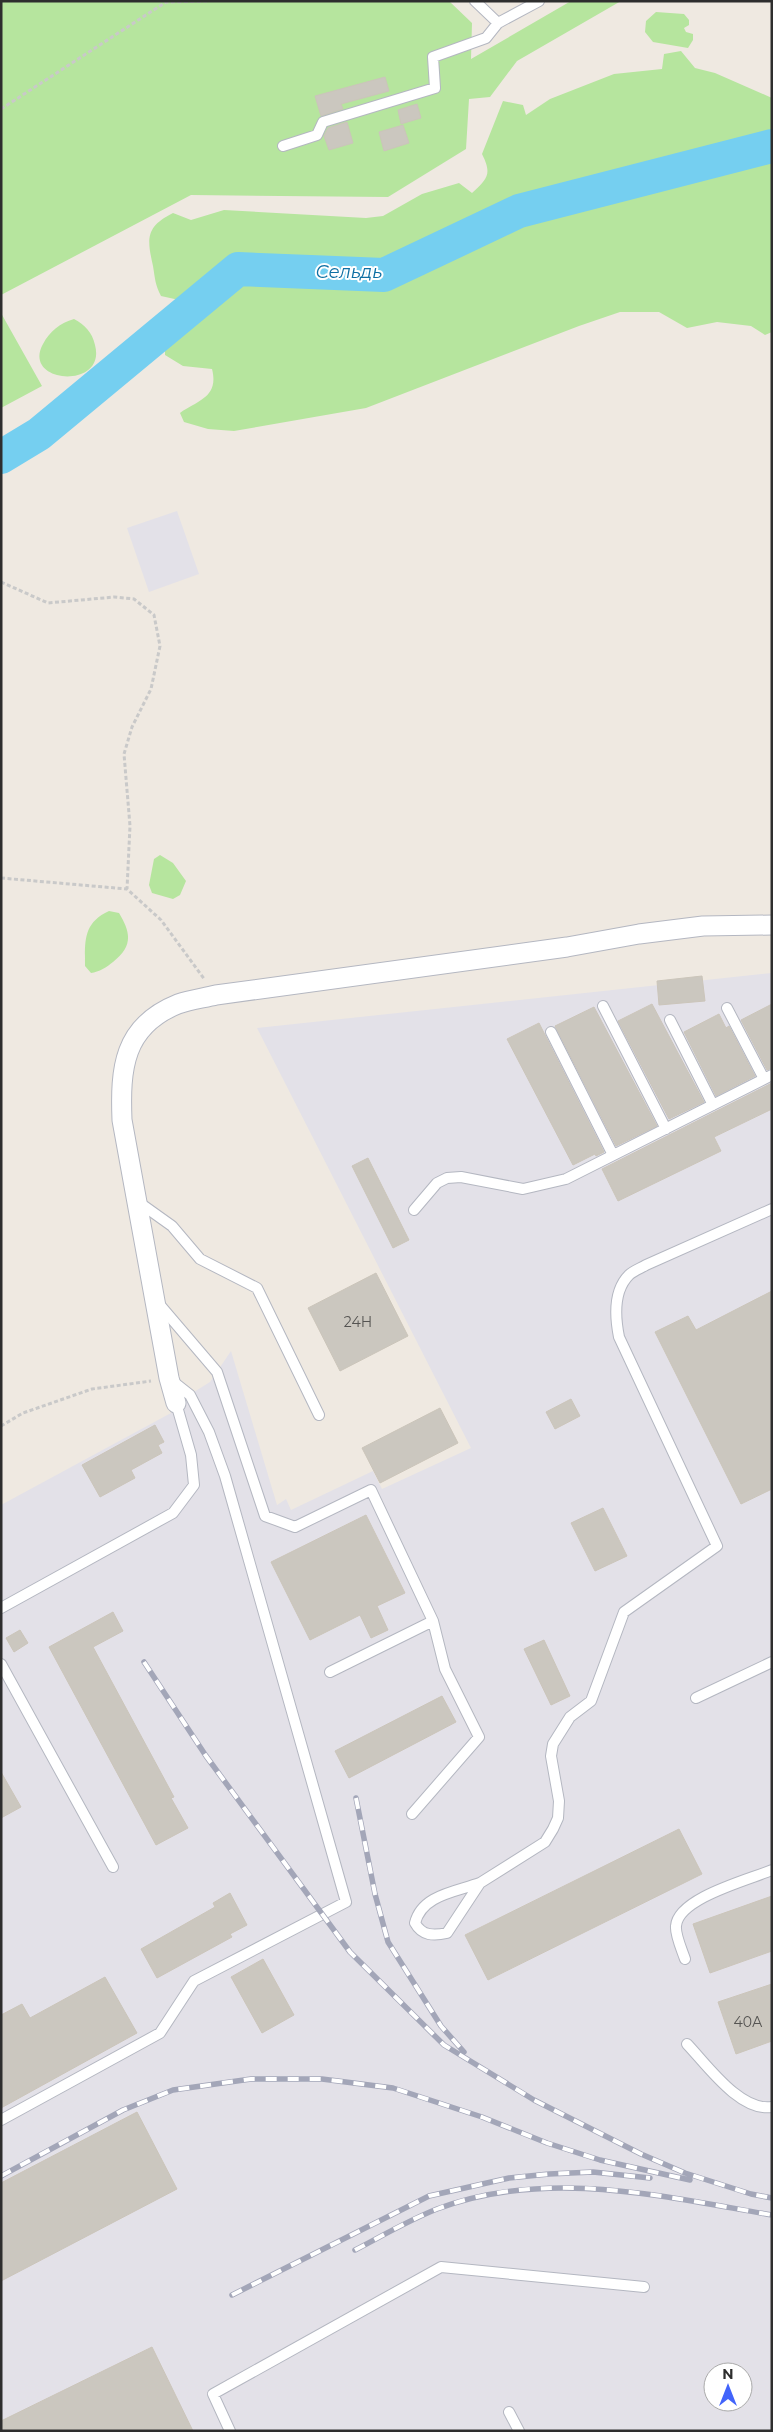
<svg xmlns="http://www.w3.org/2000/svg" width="773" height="2432" viewBox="0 0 773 2432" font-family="Montserrat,sans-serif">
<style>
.industrial{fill:#e3e1e8;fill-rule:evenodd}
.green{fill:#b6e59e}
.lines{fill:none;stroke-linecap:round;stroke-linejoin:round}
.river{stroke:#75cff0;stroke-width:34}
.building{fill:#cbc7bf;stroke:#cbc5ba}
.service-casing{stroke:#b4b7c1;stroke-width:12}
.minor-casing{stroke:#b4b7c1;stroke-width:21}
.path{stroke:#c9c9c9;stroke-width:3;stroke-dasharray:4 2.5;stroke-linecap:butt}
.service{stroke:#fff;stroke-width:10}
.minor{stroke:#fff;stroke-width:19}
.rail-casing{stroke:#a3a6b8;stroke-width:5.5}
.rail{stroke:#fff;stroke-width:4;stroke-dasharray:11;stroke-linecap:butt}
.labels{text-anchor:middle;stroke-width:4;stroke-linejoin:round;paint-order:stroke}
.number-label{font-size:14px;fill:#555452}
.water-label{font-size:18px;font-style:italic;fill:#0d6fa3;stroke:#fff}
</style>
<rect width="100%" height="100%" fill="#efe9e1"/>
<path class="industrial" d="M 177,511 L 199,574 L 149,592 L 127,528 Z
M 772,973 L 772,2431 L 1,2431 L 1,1505 L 171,1413 L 170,1407 L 210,1382 L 231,1351 L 277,1505 L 286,1499 L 291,1510 L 373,1471 L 382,1489 L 471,1448 L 257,1028 ZM 713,2372 L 743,2372 L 743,2402 L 713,2402 Z"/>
<path class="green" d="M 1,1 L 449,1 L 472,23 L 471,59 L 571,1 L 621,1 L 517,61 L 490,97 L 469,99 L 466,149 L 388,197 L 191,195 L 1,295 Z
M 656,12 L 684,14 L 689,20 L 689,25 L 684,28 L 686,32 L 693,34 L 693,40 L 688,48 L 653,42 L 645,32 L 646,21 Z
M 681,51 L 695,68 L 715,73 L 772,98 L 772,332 L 765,335 L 751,326 L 717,322 L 687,328 L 659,312 L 620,312 L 579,326 L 366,408 L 234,431 L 208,429 L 184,422 L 180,413 C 199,400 219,397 212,369 L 183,366 L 165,355 L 165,340 L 183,307 L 179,300 L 161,296 C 155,285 155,278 153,266 C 147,239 145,227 173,213 L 191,220 L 224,210 L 366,218 L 383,216 L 422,194 L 459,183 L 472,193 C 488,178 492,174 482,154 L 503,101 L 523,105 L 526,115 L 550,99 L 614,74 L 662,69 L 664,54 Z
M 1,313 L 42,386 L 1,408 Z
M 74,319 C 85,325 92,332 95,345 C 107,390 21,384 43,344 C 50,331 60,323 74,319 Z
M 160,855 L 173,863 L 186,881 L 180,895 L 173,899 L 152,893 L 149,885 L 154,859 Z
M 109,911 L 119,913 C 131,933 133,946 113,962 C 107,967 99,972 91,973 L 85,966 C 85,941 83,923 109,911 Z"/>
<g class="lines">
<path class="river" d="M 1,457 L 39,434 L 238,269 L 384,275 L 519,211 L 772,146"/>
</g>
<path class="building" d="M 385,77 L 389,91 L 341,104 L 343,109 L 321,116 L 315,96 Z
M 417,104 L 421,118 L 401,124 L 398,110 Z
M 347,122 L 353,143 L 329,150 L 324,136 L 328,128 Z
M 403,125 L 409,143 L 384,151 L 379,132 Z
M 702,976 L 705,1001 L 659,1005 L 657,981 Z
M 652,1004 L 704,1102 L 669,1119 L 618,1021 Z
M 772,1004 L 772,1068 L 767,1070 L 741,1020 Z
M 594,1007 L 657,1126 L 616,1146 L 555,1026 Z
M 719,1014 L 726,1028 L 729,1026 L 755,1076 L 716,1096 L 684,1032 Z
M 539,1023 L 604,1152 L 596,1156 L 595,1154 L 573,1165 L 507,1039 Z
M 772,1083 L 772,1109 L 714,1137 L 721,1151 L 618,1201 L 602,1169 Z
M 368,1158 L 409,1240 L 393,1248 L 352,1166 Z
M 376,1273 L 408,1336 L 340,1371 L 308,1308 Z
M 772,1291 L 772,1489 L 741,1504 L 655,1332 L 688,1316 L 696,1330 Z
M 571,1399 L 580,1416 L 555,1429 L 546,1412 Z
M 440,1408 L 458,1443 L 380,1483 L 362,1448 Z
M 155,1425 L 164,1442 L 158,1445 L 162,1453 L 131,1470 L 135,1478 L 100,1497 L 82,1465 Z
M 603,1508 L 627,1556 L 595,1571 L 571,1523 Z
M 366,1515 L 405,1593 L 377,1606 L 388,1630 L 371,1638 L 360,1615 L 310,1640 L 271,1562 Z
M 113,1612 L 123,1631 L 93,1647 L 174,1797 L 171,1798 L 188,1828 L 156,1845 L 49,1647 Z
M 20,1630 L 28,1643 L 14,1652 L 6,1638 Z
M 544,1640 L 570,1696 L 551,1705 L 524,1649 Z
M 442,1696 L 456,1722 L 349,1778 L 335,1751 Z
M 1,1772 L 21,1807 L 1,1818 Z
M 679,1829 L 702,1874 L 488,1980 L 465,1935 Z
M 230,1893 L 247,1925 L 230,1934 L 232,1937 L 157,1978 L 141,1949 L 215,1907 L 213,1903 Z
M 772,1896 L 772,1951 L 710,1973 L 693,1924 Z
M 263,1959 L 294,2015 L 262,2033 L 231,1977 Z
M 105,1977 L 137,2033 L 1,2108 L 1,2015 L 22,2004 L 30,2018 Z
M 772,1984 L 772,2041 L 736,2054 L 718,2002 Z
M 137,2112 L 177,2189 L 1,2281 L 1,2183 Z
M 152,2347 L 193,2431 L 1,2431 L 1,2421 Z"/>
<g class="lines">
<defs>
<path id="service" d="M 475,1 L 498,23 L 539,1
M 283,146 L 317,135 L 323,122 L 435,88 L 433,57 L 486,38 L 498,23
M 603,1006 L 666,1129
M 727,1008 L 764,1079
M 670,1020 L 713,1105
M 551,1032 L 613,1155
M 137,1201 L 172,1226 L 200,1259 L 257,1288 L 319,1415
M 414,1210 L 437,1183 L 447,1178 L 461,1177 L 523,1189 L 566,1179 L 772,1075
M 159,1304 L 217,1372 L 265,1516 L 295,1527 L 371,1490 L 433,1621 L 330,1672
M 1,1608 L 173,1513 L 194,1485 L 191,1455 L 176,1403
M 1,1664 L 113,1867
M 696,1698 L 772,1662
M 412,1814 L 479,1737 L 445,1669 L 433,1621
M 480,1883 C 455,1892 422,1895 415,1923 C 422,1936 434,1936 447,1933 L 480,1883 L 545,1842 L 553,1829 L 558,1818 L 559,1801 L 551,1756 L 553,1744 L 570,1717 L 591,1701 L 624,1612 L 717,1546 L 619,1337 C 615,1317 613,1291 629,1275 C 633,1271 641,1268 646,1265 L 772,1209
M 685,1959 C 682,1950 675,1935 676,1926 C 678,1898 748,1880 772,1870
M 687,2044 C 707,2065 740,2112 772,2107
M 1,2120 L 160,2033 L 194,1981 L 346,1902 L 225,1476 L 209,1432 L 190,1395 L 171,1380
M 509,2412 L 519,2431
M 230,2431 L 213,2394 L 441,2267 L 644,2287"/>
<path id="minor" d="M 176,1403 L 169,1378 L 122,1120 C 120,1069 123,1026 178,1004 C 190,1000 204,998 216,995 L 567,947 L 639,934 L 703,926 L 772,925"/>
</defs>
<use href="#service" class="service-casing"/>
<use href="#minor" class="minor-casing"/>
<path class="path" d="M 1,109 L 166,2 L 207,1
M 1,582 L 48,603 L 114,597 L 134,599 L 154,615 L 160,646 L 151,689 L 132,727 L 124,754 L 130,826 L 127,889
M 1,878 L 127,889 L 161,920 L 205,980
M 1,1426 L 23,1413 L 92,1389 L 151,1381"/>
<use href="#service" class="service"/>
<use href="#minor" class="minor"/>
<defs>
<path id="rail" d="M 144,1662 L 206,1756 L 350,1952 L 444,2045 L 534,2100 L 641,2154 L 685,2173 L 751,2194 L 772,2198
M 356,1798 L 375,1894 L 388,1942 L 441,2026 L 464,2052
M 1,2176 L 123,2110 L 173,2090 L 251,2079 L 322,2079 L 393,2088 L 482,2117 L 547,2143 L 600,2160 L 690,2180
M 355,2250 C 382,2236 409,2220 437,2209 C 546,2168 661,2196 772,2215
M 232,2295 L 429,2196 L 509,2178 L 549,2174 L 593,2172 L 650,2178"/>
</defs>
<use href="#rail" class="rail-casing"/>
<use href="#rail" class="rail"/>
</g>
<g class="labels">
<g class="number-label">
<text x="358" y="1327">24Н</text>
<text x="748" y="2027">40А</text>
</g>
<g class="water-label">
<text x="349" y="278">Сельдь</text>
</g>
</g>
<rect width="773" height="2432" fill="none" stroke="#2e2e2e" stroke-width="5"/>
<g transform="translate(728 2387)"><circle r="24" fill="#ffffff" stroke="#ababab"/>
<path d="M0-4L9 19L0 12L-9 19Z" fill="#4264fb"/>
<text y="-8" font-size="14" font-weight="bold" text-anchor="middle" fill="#2e2e2e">N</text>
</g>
</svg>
